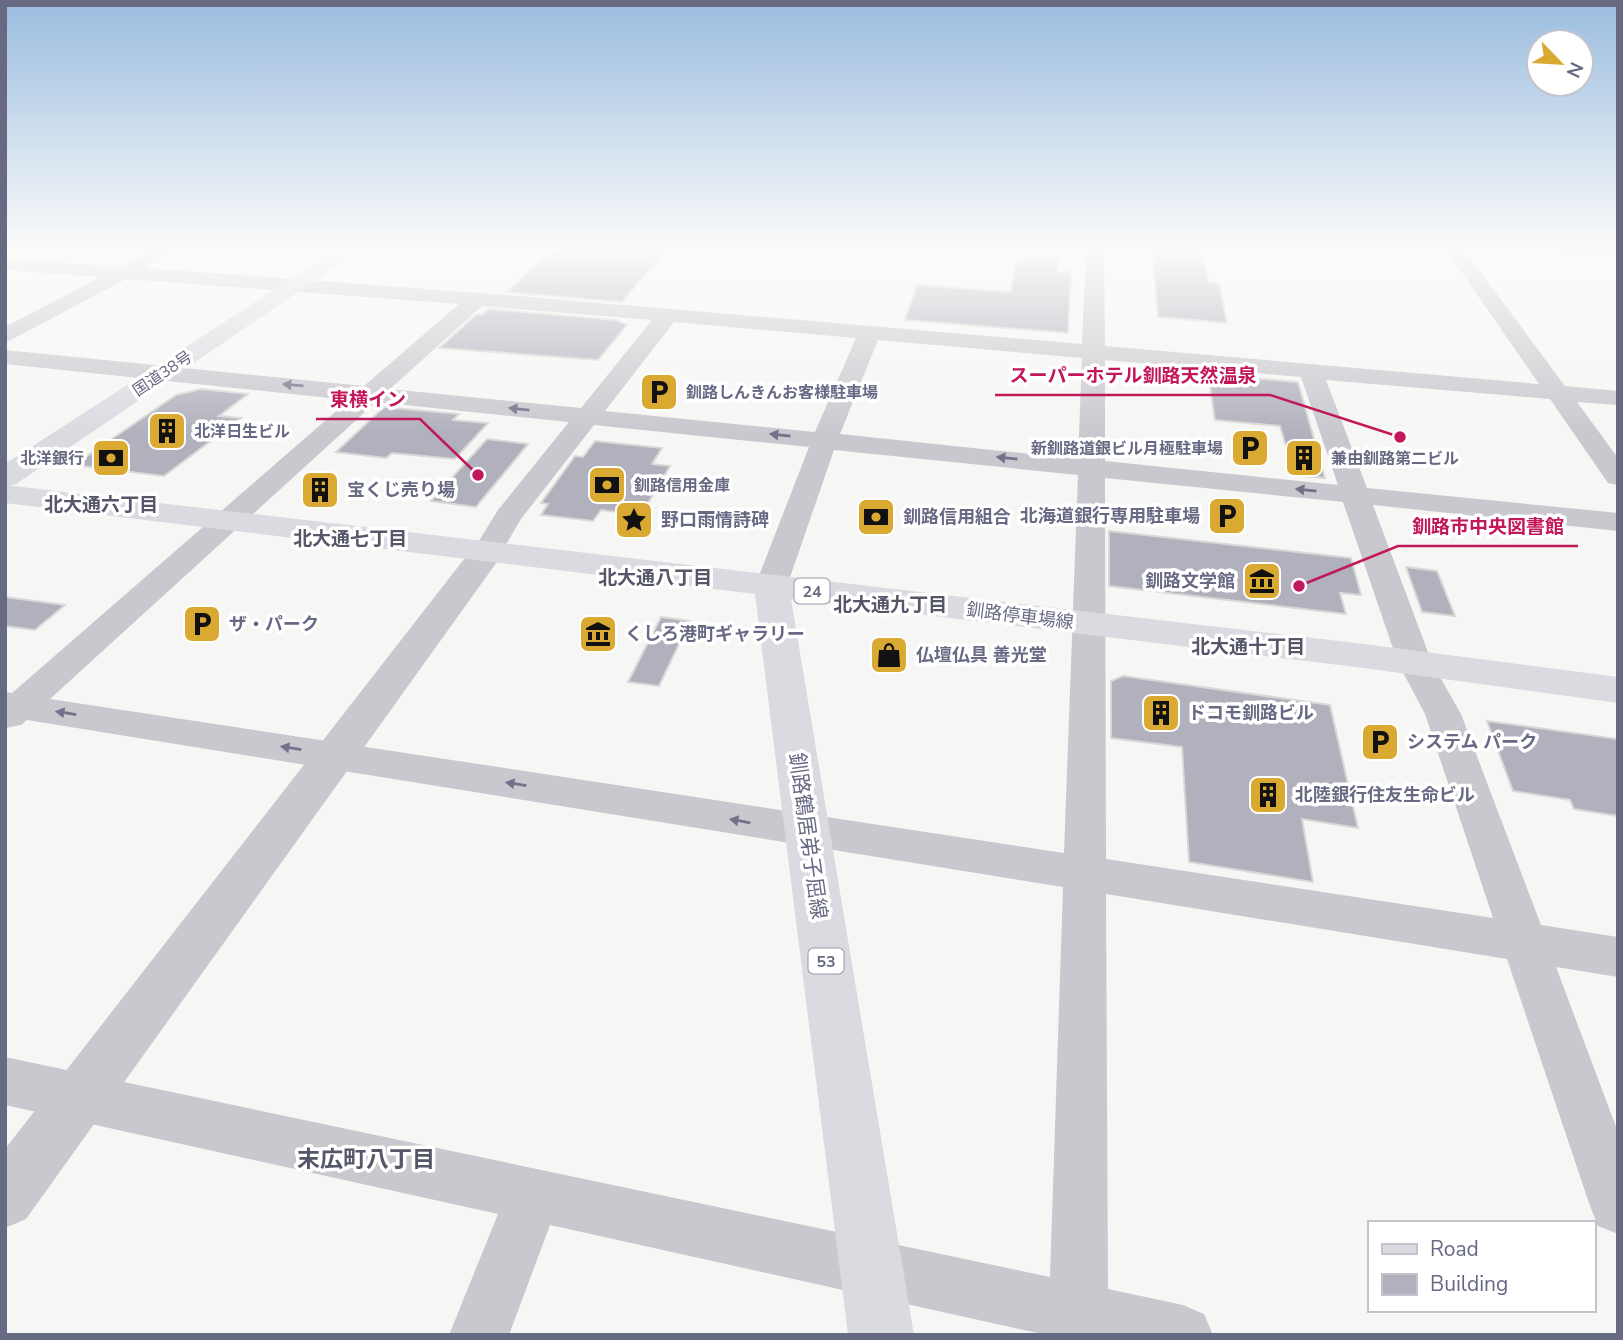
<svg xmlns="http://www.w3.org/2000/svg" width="1623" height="1340" viewBox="0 0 1623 1340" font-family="'Nunito Sans','Noto Sans JP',sans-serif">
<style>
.building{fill:#b0b1bc;stroke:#d8d9d7;stroke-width:2}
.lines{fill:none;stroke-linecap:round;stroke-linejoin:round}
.minor{fill:#c8c8ce;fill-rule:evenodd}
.tertiary{fill:#c8c8ce;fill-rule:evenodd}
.primary{fill:#dadae1;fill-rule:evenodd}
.trunk{fill:#dadae1;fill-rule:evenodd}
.oneway{fill:#72738b}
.labels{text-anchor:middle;stroke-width:7;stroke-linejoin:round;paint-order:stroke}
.far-street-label{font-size:16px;fill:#686a84;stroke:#fff}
.far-poi-label{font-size:16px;font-weight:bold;fill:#686a84;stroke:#fff;text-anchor:start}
.shield{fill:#fff;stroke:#9597a9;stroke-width:2}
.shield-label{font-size:16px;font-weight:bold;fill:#686a84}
.poi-label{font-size:18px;font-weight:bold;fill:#686a84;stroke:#fff;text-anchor:start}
.street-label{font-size:18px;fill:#686a84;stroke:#fff}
.neighbourhood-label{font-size:19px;font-weight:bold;fill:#555769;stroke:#fff}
.near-street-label{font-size:21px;fill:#686a84;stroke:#fff}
.near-neighbourhood-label{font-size:23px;font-weight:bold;fill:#555769;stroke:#fff}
.leader{fill:none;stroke:#c2185b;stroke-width:2.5}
.callout-dot{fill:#c2185b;stroke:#fff;stroke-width:2.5}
.callout-label{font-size:19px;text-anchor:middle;font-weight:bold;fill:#c2185b;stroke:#fff;stroke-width:7;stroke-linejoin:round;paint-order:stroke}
</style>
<rect width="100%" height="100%" fill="#f6f7f4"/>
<path class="building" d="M 556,247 L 669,247 L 622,302 L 506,292 Z
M 1152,247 L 1202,247 L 1208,282 L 1219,283 L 1227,323 L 1158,317 Z
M 1023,258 L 1058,260 L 1057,271 L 1071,272 L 1068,333 L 905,320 L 917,285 L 1011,292 L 1015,263 L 1022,264 Z
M 488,309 L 617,320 L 627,325 L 598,360 L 439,348 L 477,314 L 482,315 Z
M 1208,374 L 1298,382 L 1325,478 L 1294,475 L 1280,426 L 1215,420 Z
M 201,389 L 248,394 L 219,416 L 241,418 L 164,476 L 74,465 L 176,395 Z
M 384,407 L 459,414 L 453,420 L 488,423 L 455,459 L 392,453 L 386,458 L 336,452 Z
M 487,439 L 528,444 L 476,507 L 431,501 Z
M 595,441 L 662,448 L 652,464 L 670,466 L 641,515 L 601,510 L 593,521 L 541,515 L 548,504 L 541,503 L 575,456 L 583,457 Z
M 1109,531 L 1351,558 L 1361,595 L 1340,593 L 1346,614 L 1109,586 Z
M 1406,567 L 1437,571 L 1455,616 L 1422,612 Z
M 5,597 L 65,605 L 35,630 L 5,626 Z
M 661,617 L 690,621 L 659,686 L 628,682 Z
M 1123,676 L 1330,705 L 1358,828 L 1302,819 L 1313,882 L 1189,862 L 1182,747 L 1111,738 L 1111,681 Z
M 1487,721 L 1618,739 L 1618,816 L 1574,809 L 1570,800 L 1513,791 Z"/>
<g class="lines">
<path class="minor" d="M 158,247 L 180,247 L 146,268 L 519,296 L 1082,344 L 1086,247 L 1104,247 L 1105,346 L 1539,384 L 1444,247 L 1462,247 L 1565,386 L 1618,391 L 1618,405 L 1577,402 L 1618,458 L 1618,485 L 1608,483 L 1550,399 L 1326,380 L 1367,488 L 1618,513 L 1618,531 L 1373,505 L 1432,663 L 1461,714 L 1541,925 L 1618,937 L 1618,977 L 1556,967 L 1618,1132 L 1618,1234 L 1598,1226 L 1590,1206 L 1507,959 L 1106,894 L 1108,1289 L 1183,1305 L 1204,1314 L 1213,1335 L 1046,1335 L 550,1225 L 509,1335 L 449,1335 L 498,1214 L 5,1105 L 5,1057 L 1050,1277 L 1063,887 L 27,720 L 21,725 L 5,728 L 5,692 L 12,693 L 349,400 L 5,364 L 5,350 L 364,386 L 459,304 L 126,279 L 5,343 L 5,327 L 100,277 L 5,270 L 5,258 L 120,267 ZM 482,306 L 652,320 L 581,408 L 390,389 ZM 674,322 L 856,338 L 815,432 L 605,411 ZM 878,340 L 1082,358 L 1078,459 L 840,434 ZM 1105,360 L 1301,377 L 1338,485 L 1105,461 ZM 376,402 L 569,422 L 498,510 L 472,552 L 476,558 L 487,561 L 498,558 L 521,519 L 594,425 L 809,447 L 755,586 L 760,593 L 771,596 L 782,593 L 787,586 L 834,450 L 1078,475 L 1064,853 L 50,699 ZM 1105,478 L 1343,502 L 1398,663 L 1425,714 L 1493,918 L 1106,859 Z"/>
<path class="tertiary" d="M 1531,247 L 1618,247 L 1618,258 L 1541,253 Z
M 487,542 L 499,545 L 504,552 L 499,559 L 26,1219 L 5,1228 L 5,1149 L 475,545 Z"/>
<path class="primary" d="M 5,485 L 1356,643 L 1618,677 L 1618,703 L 1356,667 L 791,599 L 914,1335 L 848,1335 L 755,594 L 5,503 Z"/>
<path class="trunk" d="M 340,247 L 364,247 L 16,484 L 5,487 L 5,464 Z"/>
</g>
<defs><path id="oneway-solid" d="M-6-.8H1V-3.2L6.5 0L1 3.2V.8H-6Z" transform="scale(1.75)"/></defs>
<g class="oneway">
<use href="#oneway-solid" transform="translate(293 385) rotate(-175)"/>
<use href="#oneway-solid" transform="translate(519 409) rotate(-174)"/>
<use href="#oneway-solid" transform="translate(780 435) rotate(-174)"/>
<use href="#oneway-solid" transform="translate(1007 458) rotate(-174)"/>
<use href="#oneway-solid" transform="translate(1306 490) rotate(-174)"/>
<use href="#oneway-solid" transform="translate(66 713) rotate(-171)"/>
<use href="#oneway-solid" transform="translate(291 748) rotate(-171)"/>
<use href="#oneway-solid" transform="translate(516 784) rotate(-171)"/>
<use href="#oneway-solid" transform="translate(740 821) rotate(-170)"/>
</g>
<linearGradient id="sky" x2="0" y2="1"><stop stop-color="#9abcdf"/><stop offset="0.57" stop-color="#fbfbfa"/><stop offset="1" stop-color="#fbfbfa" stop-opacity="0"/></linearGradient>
<rect width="1623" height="434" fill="url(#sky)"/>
<defs>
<symbol id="parking-square" viewBox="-11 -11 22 22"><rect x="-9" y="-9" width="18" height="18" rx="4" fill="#d9a932" stroke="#fff"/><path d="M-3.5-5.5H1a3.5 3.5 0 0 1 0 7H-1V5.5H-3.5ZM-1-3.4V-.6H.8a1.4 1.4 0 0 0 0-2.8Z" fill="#111"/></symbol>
<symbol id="building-square" viewBox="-11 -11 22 22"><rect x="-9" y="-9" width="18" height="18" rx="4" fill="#d9a932" stroke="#fff"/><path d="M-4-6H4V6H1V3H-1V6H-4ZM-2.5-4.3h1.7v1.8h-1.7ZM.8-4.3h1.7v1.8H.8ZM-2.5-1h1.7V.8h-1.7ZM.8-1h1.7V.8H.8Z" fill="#111"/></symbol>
<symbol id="bank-square" viewBox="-11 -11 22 22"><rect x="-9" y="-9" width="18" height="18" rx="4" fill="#d9a932" stroke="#fff"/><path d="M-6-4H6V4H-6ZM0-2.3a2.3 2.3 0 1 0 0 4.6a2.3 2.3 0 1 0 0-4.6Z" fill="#111"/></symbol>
<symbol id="sight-square" viewBox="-11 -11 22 22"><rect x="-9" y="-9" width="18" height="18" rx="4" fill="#d9a932" stroke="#fff"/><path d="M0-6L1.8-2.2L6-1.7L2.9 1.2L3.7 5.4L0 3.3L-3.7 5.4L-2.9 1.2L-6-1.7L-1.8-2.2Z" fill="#111"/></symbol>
<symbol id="museum-square" viewBox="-11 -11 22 22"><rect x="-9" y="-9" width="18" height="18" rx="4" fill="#d9a932" stroke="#fff"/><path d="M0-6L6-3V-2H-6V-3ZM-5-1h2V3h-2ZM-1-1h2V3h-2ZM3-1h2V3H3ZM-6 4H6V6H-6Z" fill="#111"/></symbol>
<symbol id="shop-square" viewBox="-11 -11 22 22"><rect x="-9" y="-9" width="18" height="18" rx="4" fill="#d9a932" stroke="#fff"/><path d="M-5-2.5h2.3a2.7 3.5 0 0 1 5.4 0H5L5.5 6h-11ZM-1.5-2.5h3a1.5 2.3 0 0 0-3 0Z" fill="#111"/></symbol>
</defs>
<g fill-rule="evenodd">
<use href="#parking-square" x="637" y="370" width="44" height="44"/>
<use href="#building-square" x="145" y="409" width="44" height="44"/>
<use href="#parking-square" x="1228" y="426" width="44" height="44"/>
<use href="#bank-square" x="89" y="436" width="44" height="44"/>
<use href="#building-square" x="1282" y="436" width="44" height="44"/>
<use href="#bank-square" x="585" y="463" width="44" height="44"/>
<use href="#building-square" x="298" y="468" width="44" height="44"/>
<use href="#parking-square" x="1205" y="494" width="44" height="44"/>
<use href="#bank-square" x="854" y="495" width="44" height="44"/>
<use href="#sight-square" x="612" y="498" width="44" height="44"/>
<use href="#museum-square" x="1240" y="559" width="44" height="44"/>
<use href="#parking-square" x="180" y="602" width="44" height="44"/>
<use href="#museum-square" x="576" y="612" width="44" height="44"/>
<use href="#shop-square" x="867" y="633" width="44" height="44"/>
<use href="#building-square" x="1139" y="691" width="44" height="44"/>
<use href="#parking-square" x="1358" y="720" width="44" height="44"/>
<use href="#building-square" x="1246" y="773" width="44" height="44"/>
</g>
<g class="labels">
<g class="far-street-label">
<text transform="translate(162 373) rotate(-34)" y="6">国道38号</text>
</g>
<g class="far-poi-label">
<text x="686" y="398">釧路しんきんお客様駐車場</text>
<text x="194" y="437">北洋日生ビル</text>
<text x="1223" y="454" text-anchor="end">新釧路道銀ビル月極駐車場</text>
<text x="84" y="464" text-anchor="end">北洋銀行</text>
<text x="1331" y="464">兼由釧路第二ビル</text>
<text x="634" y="491">釧路信用金庫</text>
</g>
<g class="shield">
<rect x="794.5" y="578.5" width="35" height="25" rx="5"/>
<rect x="808.5" y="948.5" width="35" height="25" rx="5"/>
</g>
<g class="shield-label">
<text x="812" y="597">24</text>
<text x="826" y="967">53</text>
</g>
<g class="poi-label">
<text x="347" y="496">宝くじ売り場</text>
<text x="1200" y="522" text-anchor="end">北海道銀行専用駐車場</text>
<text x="903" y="523">釧路信用組合</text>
<text x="661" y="526">野口雨情詩碑</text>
<text x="1235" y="587" text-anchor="end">釧路文学館</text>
<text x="229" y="630">ザ・パーク</text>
<text x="625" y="640">くしろ港町ギャラリー</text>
<text x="916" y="661">仏壇仏具 善光堂</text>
<text x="1188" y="719">ドコモ釧路ビル</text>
<text x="1407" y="748">システム パーク</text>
<text x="1295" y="801">北陸銀行住友生命ビル</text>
</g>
<g class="street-label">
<text transform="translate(1020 616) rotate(7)" y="6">釧路停車場線</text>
</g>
<g class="neighbourhood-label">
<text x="101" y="511">北大通六丁目</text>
<text x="350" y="545">北大通七丁目</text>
<text x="655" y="584">北大通八丁目</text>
<text x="890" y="611">北大通九丁目</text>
<text x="1248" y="653">北大通十丁目</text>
</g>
<g class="near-street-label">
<text transform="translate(808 836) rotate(82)" y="7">釧路鶴居弟子屈線</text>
</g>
<g class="near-neighbourhood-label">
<text x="366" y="1167">末広町八丁目</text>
</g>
</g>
<path class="leader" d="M1400 437L1270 395H995M478 475L420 419H316M1299 586L1398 546H1578"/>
<g class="callout-dot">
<circle cx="1400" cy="437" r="7"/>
<circle cx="478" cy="475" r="7"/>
<circle cx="1299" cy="586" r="7"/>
</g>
<g class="callout-label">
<text x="1133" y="382">スーパーホテル釧路天然温泉</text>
<text x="368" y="406">東横イン</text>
<text x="1488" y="533">釧路市中央図書館</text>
</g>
<rect width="1623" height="1340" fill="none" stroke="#686a84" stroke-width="14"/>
<rect x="1368" y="1221" width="228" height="91" fill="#ffffff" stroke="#c3c3ce" stroke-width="2"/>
<rect x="1382" y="1244" width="35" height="10" fill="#dadae1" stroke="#c3c3ce" stroke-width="2"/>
<text x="1430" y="1256" font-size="21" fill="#686a84">Road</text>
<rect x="1382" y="1274" width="35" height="21" fill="#b0b1bc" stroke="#c3c3ce" stroke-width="2"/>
<text x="1430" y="1291" font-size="21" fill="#686a84">Building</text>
<g transform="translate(1560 63) rotate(115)"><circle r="33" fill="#ffffff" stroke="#c3c3ce" stroke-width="2"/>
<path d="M0-5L12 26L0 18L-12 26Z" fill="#d9a932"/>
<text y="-10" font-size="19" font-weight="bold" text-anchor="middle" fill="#686a84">N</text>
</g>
</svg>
